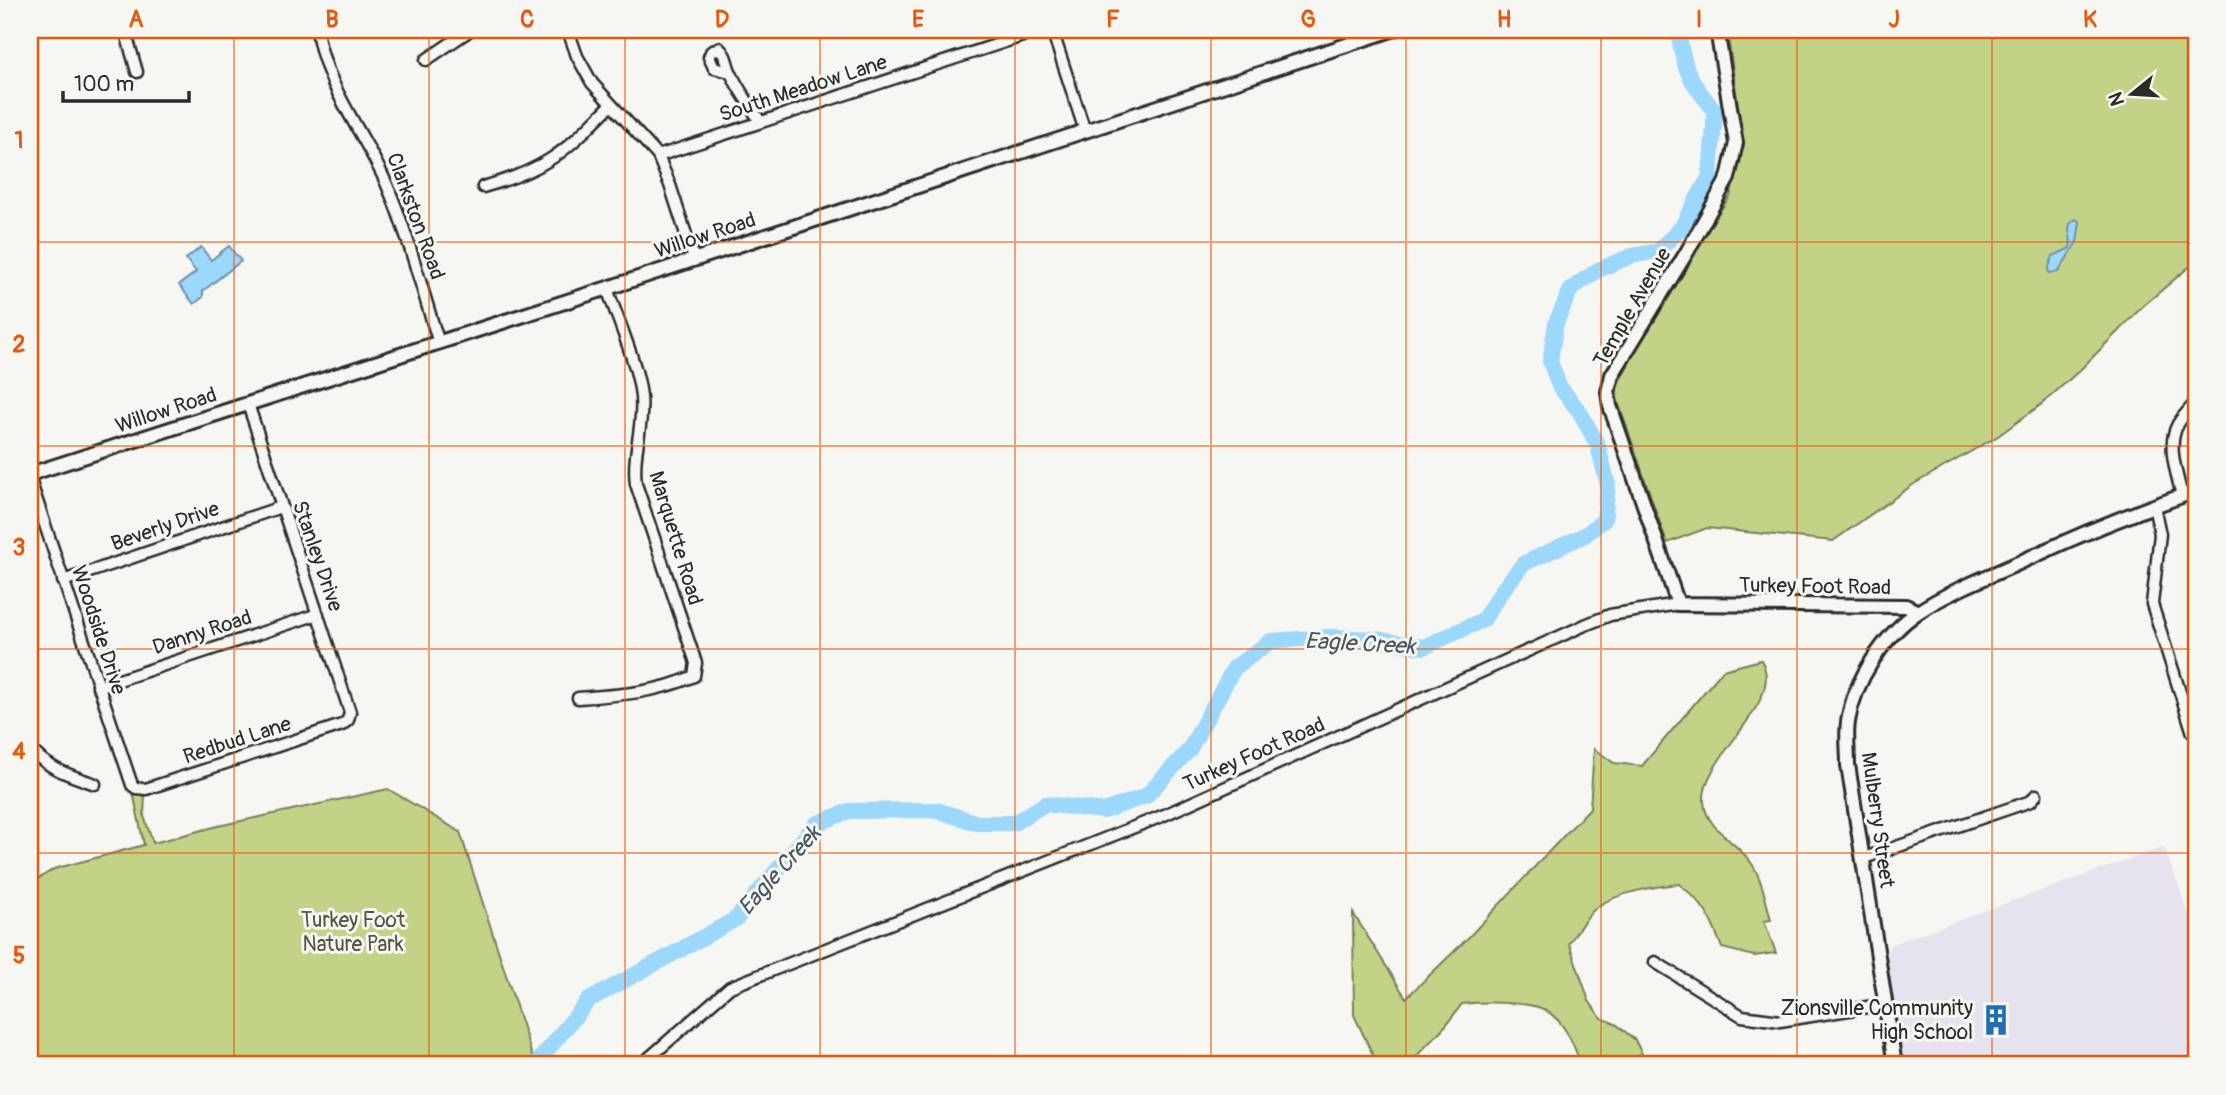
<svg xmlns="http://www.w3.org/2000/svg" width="2226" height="1095" viewBox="0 0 2226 1095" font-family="Pangolin,sans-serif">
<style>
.built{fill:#e6e3ef}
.green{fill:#c2d387;stroke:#767f59;stroke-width:2}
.water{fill:#9cd7fc;stroke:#6f92a8;stroke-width:2}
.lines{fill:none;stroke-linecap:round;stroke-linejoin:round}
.river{stroke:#9cd7fc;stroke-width:16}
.street-casing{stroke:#2b2b2b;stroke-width:15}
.secondary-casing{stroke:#2b2b2b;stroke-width:18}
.street{stroke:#f6f6f2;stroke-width:10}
.secondary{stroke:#f6f6f2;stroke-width:12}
.grid{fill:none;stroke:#e8590c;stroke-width:2;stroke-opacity:0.55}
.labels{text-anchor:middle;stroke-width:6;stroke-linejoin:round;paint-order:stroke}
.street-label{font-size:21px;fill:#2b2b2b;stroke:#f6f6f2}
.park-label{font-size:21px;fill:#515542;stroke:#f6f6f2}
.poi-label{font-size:21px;fill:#2b2b2b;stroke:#f6f6f2;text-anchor:end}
.water-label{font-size:23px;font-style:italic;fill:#47565f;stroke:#f6f6f2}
.neatline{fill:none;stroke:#e8590c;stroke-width:2.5}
.grid-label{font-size:23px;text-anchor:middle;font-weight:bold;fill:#e8590c}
</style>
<rect width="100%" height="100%" fill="#f6f6f2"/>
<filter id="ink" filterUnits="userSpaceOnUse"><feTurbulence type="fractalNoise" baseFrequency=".0143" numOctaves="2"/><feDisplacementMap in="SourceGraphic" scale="14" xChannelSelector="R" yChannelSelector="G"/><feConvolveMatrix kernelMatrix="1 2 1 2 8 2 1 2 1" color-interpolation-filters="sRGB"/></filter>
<g filter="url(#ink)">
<path class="built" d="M 2164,847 L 2196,933 L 2196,1065 L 1901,1065 L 1887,961 L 1889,945 Z"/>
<path class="green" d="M 1727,30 L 2196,30 L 2196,261 L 2143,306 L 2080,370 L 2043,403 L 1998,436 L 1914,484 L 1833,541 L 1707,528 L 1667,543 L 1616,396 L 1618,384 L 1670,286 L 1730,196 L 1741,159 L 1741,126 Z
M 1761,660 C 1787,703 1700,757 1704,802 C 1706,830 1738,842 1752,864 C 1762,879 1766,902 1771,920 L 1764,921 L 1776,953 L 1754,956 L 1722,948 C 1710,917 1705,904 1679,884 C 1657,886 1614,893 1596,908 C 1585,917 1577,932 1569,943 L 1589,1001 L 1601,1018 L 1616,1024 L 1635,1040 L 1645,1060 L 1644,1065 L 1581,1065 C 1574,1045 1565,1021 1545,1010 C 1530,1001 1480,1002 1462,1004 L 1446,1025 L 1408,1065 L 1364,1065 L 1373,1055 L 1354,1015 L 1353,913 L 1406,998 L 1466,940 L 1590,808 L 1594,749 L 1614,763 L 1642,766 L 1723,670 Z
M 388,789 L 460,832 L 535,1065 L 30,1065 L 30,884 L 54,869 L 144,845 L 133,792 L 145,794 L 144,816 L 153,843 L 218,826 Z"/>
<path class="water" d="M 2076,219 L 2080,222 L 2077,242 L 2058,272 L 2049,273 L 2048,270 L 2053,256 L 2070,248 C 2074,235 2062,227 2076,219 Z
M 229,246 L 241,261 L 203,291 L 203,297 L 194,304 L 179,285 L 196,272 L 186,259 L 201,247 L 211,260 Z"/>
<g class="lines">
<path class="river" d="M 535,1065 L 589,1000 L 736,919 L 816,824 L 849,811 L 936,810 L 977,823 L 1014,823 L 1045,804 L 1104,811 L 1146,796 L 1189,750 L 1234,668 L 1271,641 L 1331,637 L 1375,639 L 1424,647 L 1483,620 L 1501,592 L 1523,564 L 1585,535 L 1604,520 L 1608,485 L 1598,446 L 1580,412 L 1559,386 L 1550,361 L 1556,323 L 1571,289 L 1598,270 L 1631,256 L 1658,251 L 1681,228 L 1710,176 L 1715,111 C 1688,79 1684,70 1678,30"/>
<defs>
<path id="street" d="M 125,30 L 137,72
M 317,30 C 325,87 364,132 387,185 C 409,236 422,291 439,343
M 568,30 L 577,56 L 592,83 L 658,156 L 670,185 L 694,259
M 1052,30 L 1085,131
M 426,60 L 470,30
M 730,72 L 714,68 L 709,57 L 711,52 L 719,48 C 728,56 726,64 731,73 C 738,90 751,105 760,122
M 658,156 L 1041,30
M 483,187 C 505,181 530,172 549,160 C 572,146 591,124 611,105
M 30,480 L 132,785 L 136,788 L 146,789 L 342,725 L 348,720 L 350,712 L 248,404
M 2182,496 C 2177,474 2166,445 2178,424 C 2183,416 2190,409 2196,402
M 2154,506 L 2160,534 L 2152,604 L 2193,733
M 63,581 L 281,507
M 98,687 L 318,614
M 578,698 C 618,695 657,693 694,676 L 696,663 L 636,484 C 632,453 644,427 641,397 C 639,368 617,318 607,288
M 30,748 C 47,769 70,775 95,784
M 1864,858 L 2031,801 L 2036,795
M 1655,962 L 1742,1016 L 1780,1021 L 1886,1004
M 641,1065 L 730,987 L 1162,816 L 1585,625 L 1610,615 L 1678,604"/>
<path id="secondary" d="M 1717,30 L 1736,143 L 1728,178 L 1687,252 L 1612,375 L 1608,392 L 1610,406 L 1678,604 L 1906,606 L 1918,612
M 30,474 L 611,287 L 1392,30
M 1895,1065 L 1848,765 C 1848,751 1846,736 1848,722 C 1854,681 1884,635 1918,612 C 1950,591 1988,577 2023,561 C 2080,534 2137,511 2196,491"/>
</defs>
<use href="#street" class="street-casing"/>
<use href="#secondary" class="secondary-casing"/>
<use href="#street" class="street"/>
<use href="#secondary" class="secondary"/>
</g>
</g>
<path class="grid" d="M 234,30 L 234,1065M 429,30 L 429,1065M 625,30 L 625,1065M 820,30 L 820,1065M 1015,30 L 1015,1065M 1211,30 L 1211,1065M 1406,30 L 1406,1065M 1601,30 L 1601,1065M 1797,30 L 1797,1065M 1992,30 L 1992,1065M 30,242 L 2196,242M 30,446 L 2196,446M 30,649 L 2196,649M 30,853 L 2196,853"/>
<defs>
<symbol id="building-bare" viewBox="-9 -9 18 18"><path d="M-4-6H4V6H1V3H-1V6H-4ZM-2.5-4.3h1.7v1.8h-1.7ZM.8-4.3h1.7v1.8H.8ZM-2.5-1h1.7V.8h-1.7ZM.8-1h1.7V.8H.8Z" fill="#1f6fb2" stroke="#f6f6f2" stroke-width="2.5" paint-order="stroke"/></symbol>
</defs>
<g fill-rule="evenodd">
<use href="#building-bare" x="1974" y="998" width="44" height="44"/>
</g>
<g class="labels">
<g class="street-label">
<text transform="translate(803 88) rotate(-18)" y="7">South Meadow Lane</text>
<text transform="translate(416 216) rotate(70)" y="7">Clarkston Road</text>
<text transform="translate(705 235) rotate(-18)" y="7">Willow Road</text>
<text transform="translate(1632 307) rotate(-60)" y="7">Temple Avenue</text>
<text transform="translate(166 410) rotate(-18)" y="7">Willow Road</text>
<text transform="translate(165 526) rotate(-19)" y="7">Beverly Drive</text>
<text transform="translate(676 538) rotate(73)" y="7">Marquette Road</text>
<text transform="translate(318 556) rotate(71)" y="7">Stanley Drive</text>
<text transform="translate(1815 586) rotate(1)" y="7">Turkey Foot Road</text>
<text transform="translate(99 630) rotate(72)" y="7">Woodside Drive</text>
<text transform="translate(202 632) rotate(-18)" y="7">Danny Road</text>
<text transform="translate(237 740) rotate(-18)" y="7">Redbud Lane</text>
<text transform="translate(1254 754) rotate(-24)" y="7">Turkey Foot Road</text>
<text transform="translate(1878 820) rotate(82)" y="7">Mulberry Street</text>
</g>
<g class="park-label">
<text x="353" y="927">Turkey Foot<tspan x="353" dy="24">Nature Park</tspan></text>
</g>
<g class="poi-label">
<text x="1973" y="1015">Zionsville Community<tspan x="1973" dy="24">High School</tspan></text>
</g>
<g class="water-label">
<text transform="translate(1360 643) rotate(3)" y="8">Eagle Creek</text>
<text transform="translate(779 870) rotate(-48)" y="8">Eagle Creek</text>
</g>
</g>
<rect width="2226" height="1095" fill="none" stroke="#f6f6f2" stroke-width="77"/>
<g transform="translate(2132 94) rotate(252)" stroke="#f6f6f2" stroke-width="5" paint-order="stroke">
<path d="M0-5L12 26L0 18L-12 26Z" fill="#2b2b2b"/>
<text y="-10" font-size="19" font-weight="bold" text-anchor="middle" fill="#2b2b2b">N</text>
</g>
<path d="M63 91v10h126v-10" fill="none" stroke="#2b2b2b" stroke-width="3.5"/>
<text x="74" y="91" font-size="21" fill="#2b2b2b" stroke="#f6f6f2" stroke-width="5" paint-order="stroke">100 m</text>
<rect x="38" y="38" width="2150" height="1018" class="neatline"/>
<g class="grid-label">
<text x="136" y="27">A</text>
<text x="332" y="27">B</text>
<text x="527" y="27">C</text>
<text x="722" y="27">D</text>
<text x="918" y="27">E</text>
<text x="1113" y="27">F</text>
<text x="1308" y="27">G</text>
<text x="1504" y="27">H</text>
<text x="1699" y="27">I</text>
<text x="1894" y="27">J</text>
<text x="2090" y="27">K</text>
<text x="19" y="148">1</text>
<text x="19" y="352">2</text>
<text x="19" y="555">3</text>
<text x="19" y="759">4</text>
<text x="19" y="963">5</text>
</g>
</svg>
